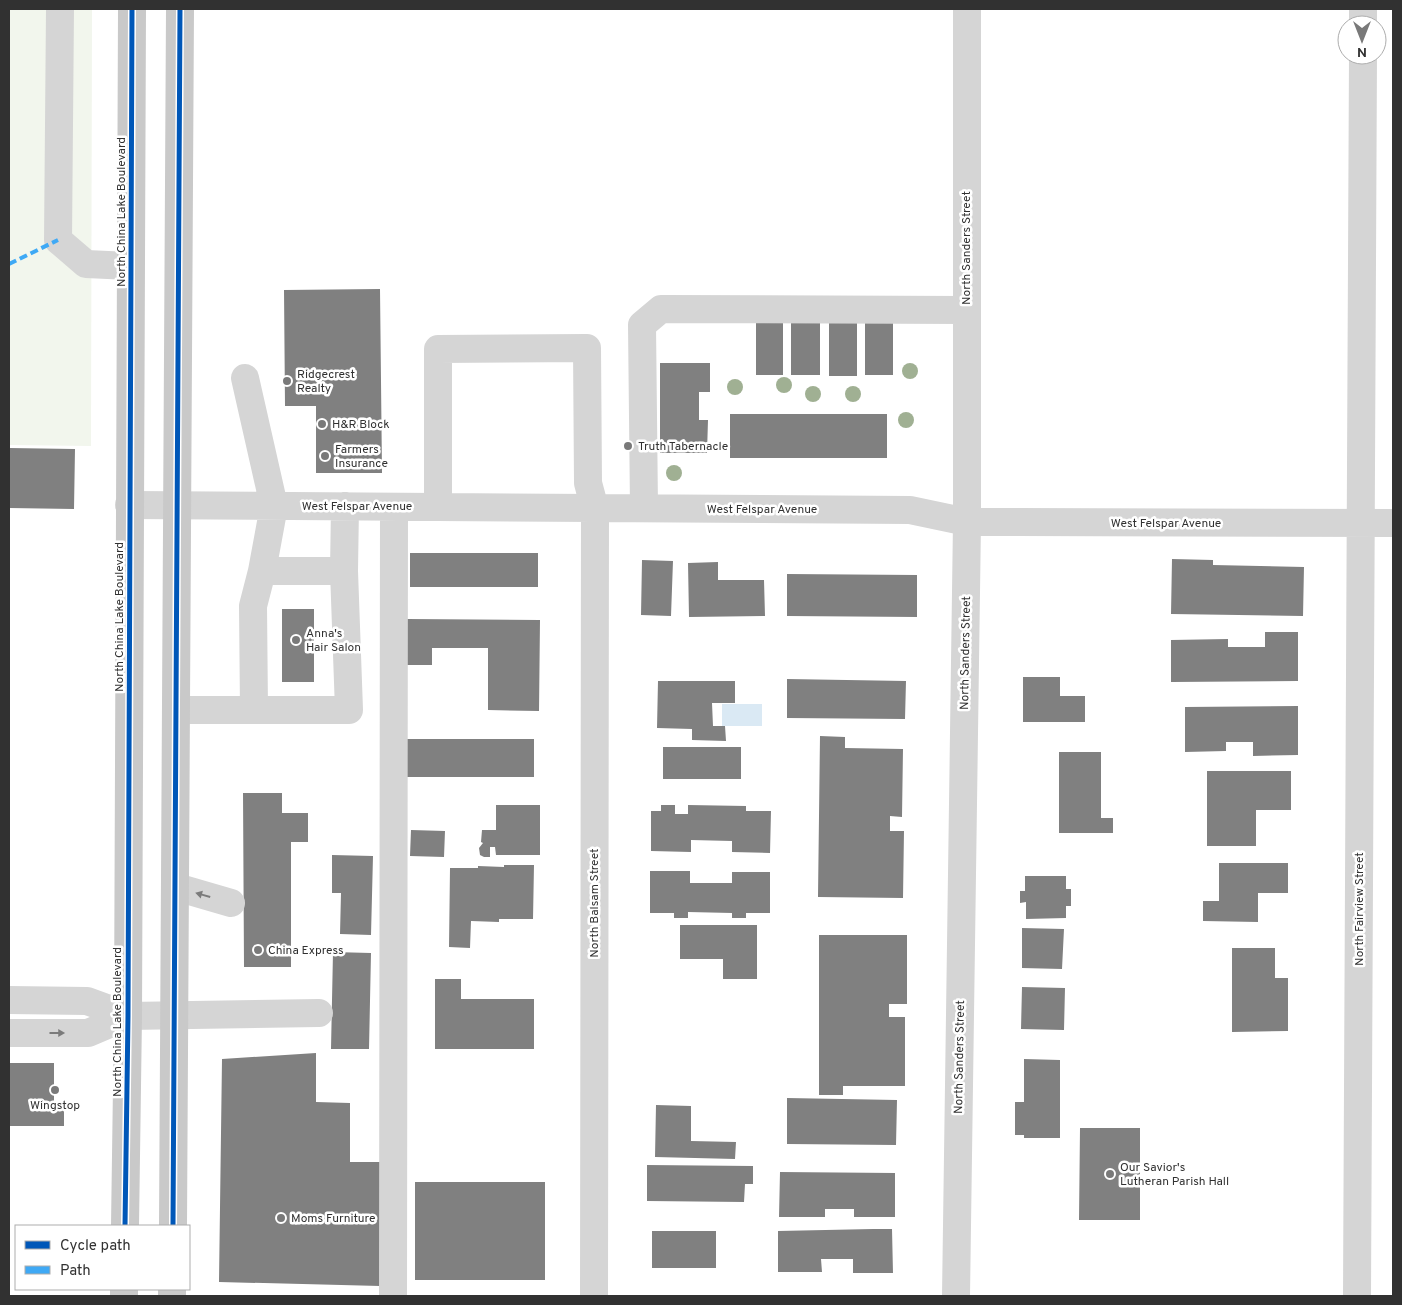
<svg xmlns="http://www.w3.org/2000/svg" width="1402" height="1305" viewBox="0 0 1402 1305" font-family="Overpass,sans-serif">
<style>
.green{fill:#f2f6ed}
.water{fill:#dae9f4}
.building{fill:#808080}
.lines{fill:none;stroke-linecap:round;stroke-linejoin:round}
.minor{stroke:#d5d5d5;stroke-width:28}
.major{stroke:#c9c9c9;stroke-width:28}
.quiet{stroke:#3fa9f5;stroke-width:4;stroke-dasharray:8 4;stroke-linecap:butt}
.cycleway-casing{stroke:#fff;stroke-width:8}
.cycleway{stroke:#0057b8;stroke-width:5}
.tree{fill:#a0b093}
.oneway{fill:#7b7b7b}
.poi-dot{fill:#797979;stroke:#fff;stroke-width:2}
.labels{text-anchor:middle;stroke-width:5;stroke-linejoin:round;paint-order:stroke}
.street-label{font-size:12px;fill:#313131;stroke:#fff}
.poi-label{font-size:12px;fill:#313131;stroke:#fff;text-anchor:start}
</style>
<rect width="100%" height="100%" fill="#fff"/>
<path class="green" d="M 9,9 L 92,9 L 91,446 L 9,445 Z"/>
<path class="water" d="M 722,704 L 762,704 L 762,726 L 722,726 Z"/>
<path class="building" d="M 380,289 L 382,473 L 316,473 L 316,406 L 285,406 L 284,290 Z
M 756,316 L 783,316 L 783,375 L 756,375 Z
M 791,316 L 820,316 L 820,375 L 791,375 Z
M 829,316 L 857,316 L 857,376 L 829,376 Z
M 865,316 L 893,316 L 893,375 L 865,375 Z
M 660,363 L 710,363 L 710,392 L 699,392 L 699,420 L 708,420 L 707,453 L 660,453 Z
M 730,414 L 887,414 L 887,458 L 730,458 Z
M 9,448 L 75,449 L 74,509 L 9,508 Z
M 410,553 L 538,553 L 538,587 L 410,587 Z
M 1172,559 L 1213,560 L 1213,565 L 1304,567 L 1303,616 L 1171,614 Z
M 642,560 L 673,561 L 671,616 L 641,615 Z
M 718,562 L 718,580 L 764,580 L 765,616 L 689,617 L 688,563 Z
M 787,574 L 917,575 L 917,617 L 787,616 Z
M 282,609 L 314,609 L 314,682 L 282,682 Z
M 407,619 L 540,620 L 539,711 L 488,710 L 488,648 L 432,648 L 432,665 L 407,665 Z
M 1265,632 L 1298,632 L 1298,681 L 1171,682 L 1171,640 L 1228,639 L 1228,647 L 1265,647 Z
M 1023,677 L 1060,677 L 1060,696 L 1085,696 L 1085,722 L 1023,722 Z
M 787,679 L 906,681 L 905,719 L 787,718 Z
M 658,681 L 735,681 L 735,703 L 712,703 L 713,726 L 725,726 L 726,741 L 692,740 L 692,729 L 657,728 Z
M 1298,706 L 1298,755 L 1253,756 L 1253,742 L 1226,742 L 1226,751 L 1185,752 L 1185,707 Z
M 820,736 L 845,737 L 845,748 L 903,749 L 902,817 L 890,816 L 890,831 L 904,831 L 903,898 L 818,897 Z
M 407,739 L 534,739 L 534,777 L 407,777 Z
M 663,747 L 741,747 L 741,779 L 663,779 Z
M 1059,752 L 1101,752 L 1101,818 L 1113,818 L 1113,833 L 1059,833 Z
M 1207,771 L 1291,771 L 1291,810 L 1256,810 L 1256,846 L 1207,846 Z
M 243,793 L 282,793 L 282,813 L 308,813 L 308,842 L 291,842 L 291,967 L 244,967 Z
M 496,805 L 540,805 L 540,855 L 496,855 L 495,847 L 490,847 L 490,857 L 484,857 L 480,855 L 479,848 L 483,843 L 481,842 L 482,830 L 496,830 Z
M 661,805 L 675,805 L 675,814 L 688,814 L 688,805 L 746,806 L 746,811 L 771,811 L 770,853 L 732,852 L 732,841 L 691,840 L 691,852 L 651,851 L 651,811 L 661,811 Z
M 411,830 L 445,831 L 444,857 L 410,856 Z
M 332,855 L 373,856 L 371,935 L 340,934 L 341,893 L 332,893 Z
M 1219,863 L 1288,863 L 1288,893 L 1258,893 L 1258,922 L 1203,921 L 1203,901 L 1219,901 Z
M 504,865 L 534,865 L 533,919 L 499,919 L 499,922 L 471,921 L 470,948 L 449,947 L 450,868 L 478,868 L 478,866 L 504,867 Z
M 650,871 L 690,871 L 690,883 L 732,883 L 732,872 L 770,872 L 770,913 L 746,913 L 746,918 L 732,918 L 732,913 L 688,912 L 688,918 L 674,918 L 674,913 L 650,913 Z
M 1025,876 L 1066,876 L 1066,889 L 1071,889 L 1071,906 L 1066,906 L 1066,918 L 1026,919 L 1026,902 L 1020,903 L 1020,891 L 1025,891 Z
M 680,925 L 757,925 L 757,979 L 723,979 L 723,959 L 680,959 Z
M 1022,928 L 1064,929 L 1062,969 L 1022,968 Z
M 819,935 L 907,935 L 907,1004 L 889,1004 L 889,1017 L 905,1017 L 905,1086 L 843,1086 L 843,1095 L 819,1095 Z
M 1232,948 L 1275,948 L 1275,978 L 1288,978 L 1288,1031 L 1232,1032 Z
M 333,952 L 371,953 L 369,1049 L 331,1049 Z
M 435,979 L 461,979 L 461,999 L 534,999 L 534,1049 L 435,1049 Z
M 1022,987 L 1065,988 L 1064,1030 L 1021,1029 Z
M 316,1053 L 316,1102 L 350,1103 L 350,1162 L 381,1162 L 380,1286 L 219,1282 L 222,1059 Z
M 1024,1059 L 1060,1060 L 1060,1138 L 1024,1138 L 1024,1135 L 1015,1135 L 1015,1102 L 1024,1102 Z
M 9,1063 L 54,1063 L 54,1103 L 64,1103 L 64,1126 L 9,1126 Z
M 787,1098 L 897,1100 L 896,1145 L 787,1144 Z
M 656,1105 L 691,1106 L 691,1141 L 736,1142 L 735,1159 L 655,1157 Z
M 1080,1128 L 1140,1128 L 1140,1220 L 1079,1220 Z
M 647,1165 L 753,1166 L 753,1184 L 745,1184 L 744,1202 L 647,1201 Z
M 780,1172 L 895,1173 L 895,1217 L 854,1217 L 854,1209 L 825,1209 L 825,1217 L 779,1217 Z
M 415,1182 L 545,1182 L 545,1280 L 415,1280 Z
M 873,1229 L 892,1229 L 893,1273 L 853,1273 L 853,1259 L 821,1259 L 822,1272 L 778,1272 L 778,1231 Z
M 652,1231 L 716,1231 L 716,1268 L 652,1268 Z"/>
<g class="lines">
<path class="minor" d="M 60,9 L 58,240 L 86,264 L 130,266
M 1363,25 L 1363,9
M 245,378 L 274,506 L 262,571 L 253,606 L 254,710 L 349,710 L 344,571 L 345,506
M 129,505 L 910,510 L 967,522 L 1393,523
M 438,507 L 438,349 L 587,348 L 588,483 L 595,509 L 594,1296
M 644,508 L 642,325 L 661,309 L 966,310
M 262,571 L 344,571
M 177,710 L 254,710
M 176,887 L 231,903
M 9,1000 L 87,1001 L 128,1016
M 9,1033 L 88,1033 L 128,1016 L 319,1013
M 393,1296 L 394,507
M 956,1296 L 967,522 L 967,9
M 1357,1296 L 1363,55"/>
<path class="major" d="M 125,1226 L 128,1016 L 132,9
M 173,1226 L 180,9
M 124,1296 L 124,1289
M 172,1296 L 172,1289"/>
<path class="quiet" d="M 9,264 L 58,240"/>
<defs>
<path id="cycleway" d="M 125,1226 L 128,1016 L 132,9
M 173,1226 L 180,9"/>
</defs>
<use href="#cycleway" class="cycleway-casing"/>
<use href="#cycleway" class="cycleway"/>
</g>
<g class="tree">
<circle cx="910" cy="371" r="8"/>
<circle cx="784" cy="385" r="8"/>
<circle cx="735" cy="387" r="8"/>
<circle cx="813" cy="394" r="8"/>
<circle cx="853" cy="394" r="8"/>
<circle cx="906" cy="420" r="8"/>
<circle cx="674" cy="473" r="8"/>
</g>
<defs><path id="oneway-solid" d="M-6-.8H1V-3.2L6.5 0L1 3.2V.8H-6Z" transform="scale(1.25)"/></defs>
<g class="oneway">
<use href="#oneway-solid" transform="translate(203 895) rotate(-164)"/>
<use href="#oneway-solid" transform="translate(57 1033)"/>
</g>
<g class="poi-dot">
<circle cx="287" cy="381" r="5"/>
<circle cx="322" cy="424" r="5"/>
<circle cx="628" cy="446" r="5"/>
<circle cx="325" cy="456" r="5"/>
<circle cx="296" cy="640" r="5"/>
<circle cx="258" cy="950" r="5"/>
<circle cx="55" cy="1090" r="5"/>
<circle cx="1110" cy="1174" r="5"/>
<circle cx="281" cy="1218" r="5"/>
</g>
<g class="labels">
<g class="street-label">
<text transform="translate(121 212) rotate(-90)" y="4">North China Lake Boulevard</text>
<text transform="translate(966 248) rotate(-90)" y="4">North Sanders Street</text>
<text x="357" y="510">West Felspar Avenue</text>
<text x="762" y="513">West Felspar Avenue</text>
<text x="1166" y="527">West Felspar Avenue</text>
<text transform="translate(119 617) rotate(-90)" y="4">North China Lake Boulevard</text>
<text transform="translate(965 653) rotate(-89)" y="4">North Sanders Street</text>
<text transform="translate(594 903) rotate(-90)" y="4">North Balsam Street</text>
<text transform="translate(1359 909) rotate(-90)" y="4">North Fairview Street</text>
<text transform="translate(117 1022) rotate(-90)" y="4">North China Lake Boulevard</text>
<text transform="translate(959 1057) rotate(-89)" y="4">North Sanders Street</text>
</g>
<g class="poi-label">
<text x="297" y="378">Ridgecrest<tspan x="297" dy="14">Realty</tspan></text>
<text x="332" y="428">H&amp;R Block</text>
<text x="638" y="450">Truth Tabernacle</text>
<text x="335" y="453">Farmers<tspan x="335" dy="14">Insurance</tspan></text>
<text x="306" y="637">Anna's<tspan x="306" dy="14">Hair Salon</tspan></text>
<text x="268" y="954">China Express</text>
<text x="55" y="1109" text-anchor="middle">Wingstop</text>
<text x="1120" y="1171">Our Savior's<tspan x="1120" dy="14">Lutheran Parish Hall</tspan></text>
<text x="291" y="1222">Moms Furniture</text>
</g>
</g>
<rect width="1402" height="1305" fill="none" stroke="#313131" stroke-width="20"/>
<rect x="15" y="1225" width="175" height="65" fill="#ffffff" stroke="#adadad"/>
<rect x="25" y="1241" width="25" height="8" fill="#0057b8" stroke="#adadad"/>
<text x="60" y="1250" font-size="15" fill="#313131">Cycle path</text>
<rect x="25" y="1266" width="25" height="8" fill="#3fa9f5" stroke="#adadad"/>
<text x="60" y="1275" font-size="15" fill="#313131">Path</text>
<g transform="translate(1362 40) rotate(180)"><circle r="24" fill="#ffffff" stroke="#adadad"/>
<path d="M0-4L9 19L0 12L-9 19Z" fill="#797979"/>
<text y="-8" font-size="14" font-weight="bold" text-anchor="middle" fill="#313131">N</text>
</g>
</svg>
